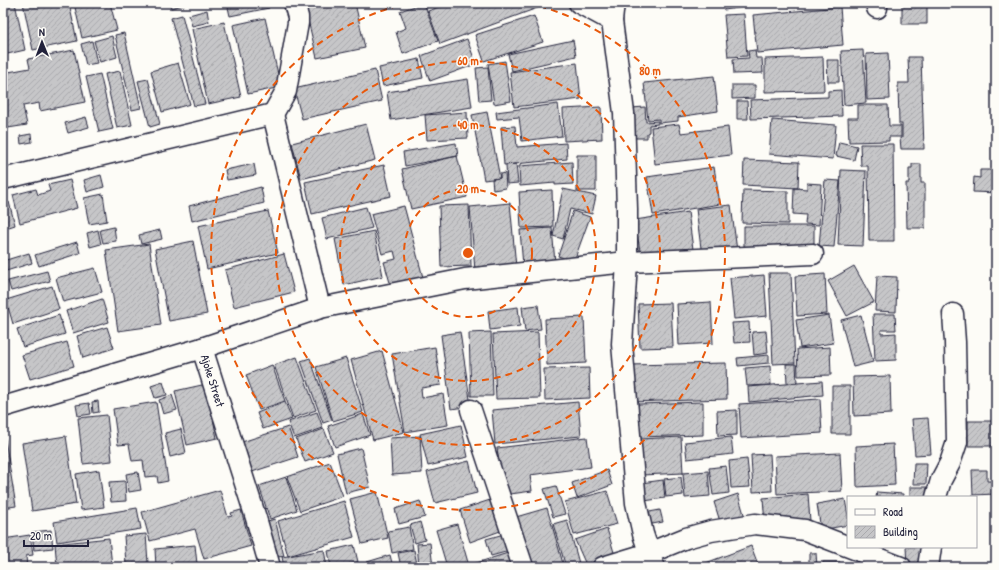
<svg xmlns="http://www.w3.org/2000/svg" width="999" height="570" viewBox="0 0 999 570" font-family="'Patrick Hand',sans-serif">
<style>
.building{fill:url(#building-hatch);stroke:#22223b}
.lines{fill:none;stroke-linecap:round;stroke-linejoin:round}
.minor-casing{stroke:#22223b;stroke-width:23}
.minor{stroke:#fdfcf7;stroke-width:20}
.ring{fill:none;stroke:#e8590c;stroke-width:2;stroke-dasharray:7 5}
.labels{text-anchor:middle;stroke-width:3;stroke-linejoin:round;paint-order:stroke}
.street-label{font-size:12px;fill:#22223b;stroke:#fdfcf7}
.centre{fill:#e8590c;stroke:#fdfcf7;stroke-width:2}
.ring-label{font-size:12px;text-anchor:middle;font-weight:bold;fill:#e8590c;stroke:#fdfcf7;stroke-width:3;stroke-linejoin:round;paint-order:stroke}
</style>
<defs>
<pattern id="building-hatch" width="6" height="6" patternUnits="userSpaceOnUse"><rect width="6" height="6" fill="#c6c6c8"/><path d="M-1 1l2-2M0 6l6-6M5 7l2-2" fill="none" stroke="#aaaaad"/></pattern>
</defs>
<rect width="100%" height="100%" fill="#fdfcf7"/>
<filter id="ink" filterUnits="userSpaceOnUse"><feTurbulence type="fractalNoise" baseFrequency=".025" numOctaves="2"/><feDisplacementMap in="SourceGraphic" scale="8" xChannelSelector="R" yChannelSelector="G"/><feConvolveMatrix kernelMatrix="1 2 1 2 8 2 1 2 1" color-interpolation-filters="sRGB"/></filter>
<g filter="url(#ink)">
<path class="building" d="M 3,3 L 15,3 L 25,50 L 3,55 Z
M 23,3 L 69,3 L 77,41 L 33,50 Z
M 74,3 L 110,3 L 117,30 L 82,38 Z
M 121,3 L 140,3 L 122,8 Z
M 170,3 L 192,3 L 171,8 Z
M 227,3 L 268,3 L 269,8 L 230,16 Z
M 304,3 L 355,3 L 365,48 L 317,58 Z
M 424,3 L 438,41 L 403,54 L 396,32 L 406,28 L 400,11 Z
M 450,3 L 538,3 L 540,7 L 440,44 L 428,11 Z
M 637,3 L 665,3 L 665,5 L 637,6 Z
M 723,3 L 758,3 L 759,5 L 724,10 Z
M 902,3 L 927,3 L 927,24 L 902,24 Z
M 840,7 L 843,45 L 757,53 L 753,15 Z
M 207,10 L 209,22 L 192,26 L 189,15 Z
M 744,14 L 747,56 L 728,57 L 724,15 Z
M 182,15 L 205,104 L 194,106 L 171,18 Z
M 534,16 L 543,42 L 484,61 L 475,35 Z
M 265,18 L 281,87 L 248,94 L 233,25 Z
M 224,22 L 241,97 L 208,104 L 192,29 Z
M 124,33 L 141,108 L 132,110 L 115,35 Z
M 112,36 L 117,57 L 100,62 L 94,41 Z
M 467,39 L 476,64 L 430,81 L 421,56 Z
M 573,40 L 576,56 L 512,71 L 508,54 Z
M 92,41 L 97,63 L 86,65 L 81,44 Z
M 74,50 L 85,102 L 40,111 L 39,103 L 23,106 L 27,125 L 8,128 L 4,109 L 3,110 L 3,73 L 30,68 L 28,59 Z
M 755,50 L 756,58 L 762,58 L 763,73 L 734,74 L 733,59 L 749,58 L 748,51 Z
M 863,50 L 866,103 L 844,105 L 841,51 Z
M 888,53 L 890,99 L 867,100 L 866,54 Z
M 823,57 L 824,91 L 765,92 L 765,59 Z
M 908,57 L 921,57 L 924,149 L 901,149 L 900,138 L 902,138 L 902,124 L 899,124 L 898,83 L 909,83 Z
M 419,59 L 423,78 L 383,86 L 379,68 Z
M 827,60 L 839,60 L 839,82 L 828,82 Z
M 505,61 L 511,101 L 494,104 L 488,64 Z
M 178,63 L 190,104 L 162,112 L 151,71 Z
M 577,63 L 581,99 L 514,107 L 510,72 Z
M 488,67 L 491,100 L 479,101 L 476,68 Z
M 375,70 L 382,101 L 302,119 L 294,89 Z
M 120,71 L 132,125 L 117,128 L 105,74 Z
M 100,74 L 113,129 L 99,132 L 86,77 Z
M 714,76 L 718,111 L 678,117 L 678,121 L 659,123 L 659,119 L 648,120 L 644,83 Z
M 148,79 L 160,124 L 150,127 L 138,81 Z
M 468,79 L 472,107 L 391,120 L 387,92 Z
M 732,85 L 755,85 L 755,98 L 732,99 Z
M 841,90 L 842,116 L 751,119 L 750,100 L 828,97 L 828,91 Z
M 737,101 L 747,101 L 748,119 L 737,119 Z
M 558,104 L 562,136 L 522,141 L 519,117 L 497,119 L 496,112 Z
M 858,105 L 888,105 L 889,126 L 901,126 L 901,137 L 889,137 L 889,141 L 849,142 L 848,118 L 858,118 Z
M 601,107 L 602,139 L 564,141 L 563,109 Z
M 645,107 L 646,122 L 658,121 L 658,124 L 649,125 L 649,132 L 647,133 L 647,138 L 633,138 L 631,108 Z
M 467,112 L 468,138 L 427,140 L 425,115 Z
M 487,112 L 500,178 L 484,180 L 472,115 Z
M 86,117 L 89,127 L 68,133 L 65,123 Z
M 772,120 L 836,125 L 833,159 L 769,154 Z
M 366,124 L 375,160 L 301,179 L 292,143 Z
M 679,124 L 681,133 L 728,127 L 731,155 L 655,164 L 651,127 Z
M 515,126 L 517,147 L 566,143 L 567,159 L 504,165 L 501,127 Z
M 31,134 L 32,142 L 21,144 L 20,136 Z
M 839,142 L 857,146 L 854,160 L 836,156 Z
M 456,143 L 458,156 L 405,166 L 403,152 Z
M 860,144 L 893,144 L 894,241 L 869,241 L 868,166 L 861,166 Z
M 577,155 L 596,155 L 596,191 L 577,191 Z
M 457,156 L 467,197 L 411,209 L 402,169 Z
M 744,160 L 799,162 L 798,188 L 743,185 Z
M 572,162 L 573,184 L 555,185 L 555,183 L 520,186 L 519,166 Z
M 254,164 L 256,175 L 227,180 L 225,170 Z
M 516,164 L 518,183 L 507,184 L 506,165 Z
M 912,164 L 921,164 L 921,183 L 925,183 L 925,228 L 907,228 L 906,183 L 909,183 L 909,168 L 912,168 Z
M 384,165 L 391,196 L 312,214 L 305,182 Z
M 714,167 L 720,204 L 653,215 L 647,177 Z
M 841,170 L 866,171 L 863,246 L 838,245 Z
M 980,170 L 996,170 L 996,193 L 973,192 L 974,177 L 980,178 Z
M 505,173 L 506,188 L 493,190 L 492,179 L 500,178 L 500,174 Z
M 101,175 L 104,187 L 87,192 L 84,180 Z
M 70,180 L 77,208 L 20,223 L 13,195 L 36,189 L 38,195 L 50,191 L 48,185 Z
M 825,180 L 840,181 L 834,247 L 819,246 Z
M 807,183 L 821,184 L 819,225 L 805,224 L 806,215 L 793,214 L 794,188 L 807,189 Z
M 261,187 L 264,203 L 192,221 L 189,206 Z
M 563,189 L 596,196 L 592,214 L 570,209 L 563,239 L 553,236 Z
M 552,190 L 553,227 L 521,228 L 519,192 Z
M 743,190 L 788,191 L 788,224 L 742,223 Z
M 103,194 L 107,221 L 89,224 L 84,198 Z
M 9,202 L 15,225 L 3,229 L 3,204 Z
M 510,203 L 516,267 L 475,271 L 470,207 Z
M 469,205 L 471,266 L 441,267 L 439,206 Z
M 731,205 L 737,251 L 702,256 L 696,209 Z
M 404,206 L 425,285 L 393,293 L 384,262 L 396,259 L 394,251 L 382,254 L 371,214 Z
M 366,207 L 372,228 L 327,239 L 322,218 Z
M 268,211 L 278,253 L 207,269 L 198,226 Z
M 573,211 L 590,217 L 574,261 L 558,256 Z
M 688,212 L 693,249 L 641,257 L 635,220 Z
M 744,226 L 814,226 L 814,250 L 744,250 Z
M 114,227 L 116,241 L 103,243 L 100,230 Z
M 552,228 L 555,263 L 523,266 L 520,230 Z
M 98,230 L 101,244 L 90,247 L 87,233 Z
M 160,230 L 162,239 L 141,244 L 139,235 Z
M 374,231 L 383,276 L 344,285 L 335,239 Z
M 193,241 L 207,314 L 169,321 L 155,249 Z
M 77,242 L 80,253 L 39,266 L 35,255 Z
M 149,244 L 161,325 L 118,331 L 106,250 Z
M 29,253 L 32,263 L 3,272 L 3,261 Z
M 284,254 L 294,292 L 234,307 L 225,270 Z
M 854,266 L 874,302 L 847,316 L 828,281 Z
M 95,268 L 102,292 L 63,302 L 56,278 Z
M 47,271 L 50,281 L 11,291 L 8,281 Z
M 769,273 L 791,273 L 795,363 L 773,364 Z
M 825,274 L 827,314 L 797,316 L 795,276 Z
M 764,275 L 767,316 L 734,319 L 730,278 Z
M 877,276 L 897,277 L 896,312 L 875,311 Z
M 52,286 L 59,309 L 13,324 L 6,300 Z
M 102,299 L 109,322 L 73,333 L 66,311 Z
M 711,302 L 713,343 L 679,345 L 677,304 Z
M 671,303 L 673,347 L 640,348 L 638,304 Z
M 538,305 L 541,329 L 525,331 L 522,307 Z
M 518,307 L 520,326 L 490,330 L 488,311 Z
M 873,314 L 895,314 L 896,330 L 881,330 L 881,334 L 896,333 L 896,360 L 875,361 Z
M 59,315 L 65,334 L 23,347 L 17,329 Z
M 829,315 L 833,343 L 800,348 L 796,320 Z
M 861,315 L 873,362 L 853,367 L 841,320 Z
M 584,317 L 586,363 L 547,365 L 545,319 Z
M 749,322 L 750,342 L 734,343 L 732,323 Z
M 107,327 L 114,348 L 83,358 L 77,336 Z
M 766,331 L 768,353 L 754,355 L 752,332 Z
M 460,332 L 471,406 L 451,409 L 441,335 Z
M 491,332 L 493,396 L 471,396 L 469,333 Z
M 538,332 L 540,398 L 496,399 L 493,334 Z
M 67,342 L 74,366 L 30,379 L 22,355 Z
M 435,347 L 441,385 L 421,388 L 422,398 L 443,394 L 448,425 L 405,432 L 392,354 Z
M 830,347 L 831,375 L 798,376 L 797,349 Z
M 382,351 L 404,432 L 373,440 L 351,360 Z
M 769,355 L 769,363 L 738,366 L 737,358 Z
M 297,357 L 316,410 L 293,418 L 274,365 Z
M 310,358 L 332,420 L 323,423 L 301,361 Z
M 346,358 L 363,412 L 333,421 L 316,367 Z
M 726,363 L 727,399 L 629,402 L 628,365 Z
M 786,364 L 796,364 L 797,383 L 787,383 Z
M 272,365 L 285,401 L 259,410 L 246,375 Z
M 770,366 L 771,385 L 747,386 L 745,368 Z
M 589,368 L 590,398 L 545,400 L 544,369 Z
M 890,376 L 891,414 L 854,416 L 853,377 Z
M 822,381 L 823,395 L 749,402 L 748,387 Z
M 163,382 L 167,395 L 155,398 L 151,386 Z
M 211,383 L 209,400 L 217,438 L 187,445 L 175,391 Z
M 832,386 L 850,386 L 850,434 L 832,434 Z
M 172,395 L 177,410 L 163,414 L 159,400 Z
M 820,399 L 822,433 L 741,438 L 739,404 Z
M 98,401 L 99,412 L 93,413 L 92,402 Z
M 156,402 L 168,481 L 158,483 L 157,476 L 145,477 L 143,460 L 132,461 L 129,444 L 118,445 L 113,409 Z
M 285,402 L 292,419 L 263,429 L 257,413 Z
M 578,402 L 581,436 L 495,444 L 492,410 Z
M 703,402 L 703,435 L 638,437 L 638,404 Z
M 89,403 L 91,414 L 78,416 L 76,405 Z
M 737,410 L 737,435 L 718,436 L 717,411 Z
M 317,412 L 323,428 L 294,438 L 288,422 Z
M 363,414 L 370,435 L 335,447 L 328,426 Z
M 107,415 L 112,461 L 83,464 L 78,418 Z
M 928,418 L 931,454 L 915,455 L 912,419 Z
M 968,421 L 994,421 L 993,446 L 968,446 Z
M 461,425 L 468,457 L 428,466 L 420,434 Z
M 288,427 L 298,457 L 252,472 L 242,442 Z
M 181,429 L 186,453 L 170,457 L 165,433 Z
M 324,429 L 333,452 L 305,462 L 296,439 Z
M 66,436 L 76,504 L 32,511 L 22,443 Z
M 420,436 L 422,473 L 392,475 L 390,438 Z
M 587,437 L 591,467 L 530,475 L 532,491 L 503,495 L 497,448 Z
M 681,437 L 683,473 L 642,475 L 640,439 Z
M 731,437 L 733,454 L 687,459 L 685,442 Z
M 3,439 L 5,439 L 16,506 L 3,508 Z
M 893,444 L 895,485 L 857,487 L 856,446 Z
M 361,448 L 370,487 L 346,493 L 337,454 Z
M 840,453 L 842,491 L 777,494 L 775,456 Z
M 770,454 L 772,491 L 753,492 L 751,455 Z
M 747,459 L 750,487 L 731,488 L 729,461 Z
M 469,461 L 477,493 L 435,503 L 427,472 Z
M 330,462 L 343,496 L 300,511 L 287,477 Z
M 914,463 L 927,463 L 926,484 L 913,484 Z
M 726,466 L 729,493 L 713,495 L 709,468 Z
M 99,470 L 104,507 L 81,510 L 76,474 Z
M 607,470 L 612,485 L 577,498 L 572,483 Z
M 972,470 L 987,470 L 987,481 L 996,481 L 996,494 L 973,495 Z
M 708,471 L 710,496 L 685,498 L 683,473 Z
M 138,472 L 141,490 L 129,492 L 126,474 Z
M 286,477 L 297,510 L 270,519 L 259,486 Z
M 681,477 L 683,495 L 666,497 L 664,479 Z
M 663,480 L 665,498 L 644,501 L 641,483 Z
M 125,481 L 126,501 L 111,502 L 109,482 Z
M 556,486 L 565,514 L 553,517 L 544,489 Z
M 910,487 L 927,487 L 927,497 L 910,497 Z
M 220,490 L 228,517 L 232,516 L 231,513 L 241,510 L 251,546 L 204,559 L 195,529 L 150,541 L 142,512 Z
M 607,491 L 617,524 L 574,535 L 565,502 Z
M 377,492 L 388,538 L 362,544 L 350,499 Z
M 877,492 L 903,494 L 903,497 L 876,497 Z
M 738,494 L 746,521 L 722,528 L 714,502 Z
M 808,494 L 810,521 L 765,524 L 763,498 Z
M 493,499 L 503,530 L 470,542 L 460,510 Z
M 845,499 L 848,516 L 848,525 L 821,530 L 817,504 Z
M 344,501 L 354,537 L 288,556 L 278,521 Z
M 420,501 L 425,517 L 399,524 L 395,509 Z
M 137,508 L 141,529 L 57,542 L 54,522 Z
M 547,508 L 564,567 L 530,567 L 516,517 Z
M 660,510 L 663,522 L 647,525 L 644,513 Z
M 275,519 L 284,556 L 272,558 L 264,522 Z
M 567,520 L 580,567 L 566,567 L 553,524 Z
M 420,522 L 425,540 L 415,543 L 410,525 Z
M 457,524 L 469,566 L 447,567 L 436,530 Z
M 409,527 L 413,549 L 392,553 L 388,531 Z
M 607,529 L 616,559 L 587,567 L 575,540 Z
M 51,530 L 53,548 L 34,550 L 32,532 Z
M 146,534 L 148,563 L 126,564 L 124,536 Z
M 504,534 L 509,551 L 491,556 L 486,539 Z
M 30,535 L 33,555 L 26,556 L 27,567 L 3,567 L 3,539 Z
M 109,538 L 112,566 L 57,567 L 55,544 Z
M 430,543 L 433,567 L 419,567 L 417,544 Z
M 195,545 L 197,564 L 156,567 L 155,549 Z
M 354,545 L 358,562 L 338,567 L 331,567 L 328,551 Z
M 751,546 L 759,567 L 695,567 Z
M 906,547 L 921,547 L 922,565 L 907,566 Z
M 324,550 L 327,567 L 284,567 L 282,557 Z
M 414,550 L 417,564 L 401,567 L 398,553 Z
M 508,553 L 512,567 L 471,567 L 470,565 Z
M 809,553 L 816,553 L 817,567 L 809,567 Z
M 390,555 L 393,567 L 368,567 L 367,562 Z
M 823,562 L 840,562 L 840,567 L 823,567 Z"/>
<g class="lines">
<defs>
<g id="minor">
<path d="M 579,3 L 612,21"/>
<path d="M 614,3 L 612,21 L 624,113 L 627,209 L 627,262 L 622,344 L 636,503 L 643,534 L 654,567"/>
<path d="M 876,3 L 877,8"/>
<path d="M 273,114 L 286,91 L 298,23 L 298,17 L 294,3"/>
<path d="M 3,179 L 273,114 L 320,308"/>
<path d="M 202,348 L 320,308 L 465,279 L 627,262 L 813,254"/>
<path id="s1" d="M 3,407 L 202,348 L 256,518 L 270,567"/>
<path d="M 471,410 L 523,567"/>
<path d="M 936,497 L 941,480 L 950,463 L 957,442 L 955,342 L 953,314"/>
<path d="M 603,567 L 649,553 L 686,538 L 711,531 L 755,524 L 805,530 L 901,567"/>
<path d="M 928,567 L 931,547"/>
</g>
</defs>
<use href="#minor" class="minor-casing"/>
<use href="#minor" class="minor"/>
</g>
</g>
<g class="ring">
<circle cx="468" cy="253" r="64"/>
<circle cx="468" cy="253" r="128"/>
<circle cx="468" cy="253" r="192"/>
<path d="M528 3A257 257 0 1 1 408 3"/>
</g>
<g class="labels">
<g class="street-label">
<text dy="4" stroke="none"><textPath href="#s1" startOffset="242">Ajoke Street</textPath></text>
</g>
</g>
<circle cx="468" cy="253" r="6" class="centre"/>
<g class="ring-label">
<text x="468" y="65">60 m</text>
<text x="650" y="75">80 m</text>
<text x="468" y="129">40 m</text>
<text x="468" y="193">20 m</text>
</g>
<rect width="999" height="570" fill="none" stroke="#fdfcf7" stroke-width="16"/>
<rect x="8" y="8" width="983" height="554" fill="none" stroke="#22223b" stroke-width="1.5" filter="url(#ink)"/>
<rect x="847" y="496" width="130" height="52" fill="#fdfcf7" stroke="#a5a5ac"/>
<rect x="855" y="509" width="20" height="6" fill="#fdfcf7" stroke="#a5a5ac"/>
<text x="883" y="516" font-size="12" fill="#22223b">Road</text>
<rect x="855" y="526" width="20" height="12" fill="url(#building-hatch)" stroke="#a5a5ac"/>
<text x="883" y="536" font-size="12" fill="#22223b">Building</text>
<g transform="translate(42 42) rotate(359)" stroke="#fdfcf7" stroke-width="3" paint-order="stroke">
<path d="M0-3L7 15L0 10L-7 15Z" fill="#22223b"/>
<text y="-6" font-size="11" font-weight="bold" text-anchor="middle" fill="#22223b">N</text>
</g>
<path d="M24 540v6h64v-6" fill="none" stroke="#22223b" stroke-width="2"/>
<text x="30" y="540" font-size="12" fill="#22223b" stroke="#fdfcf7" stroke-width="3" paint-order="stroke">20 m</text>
</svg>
